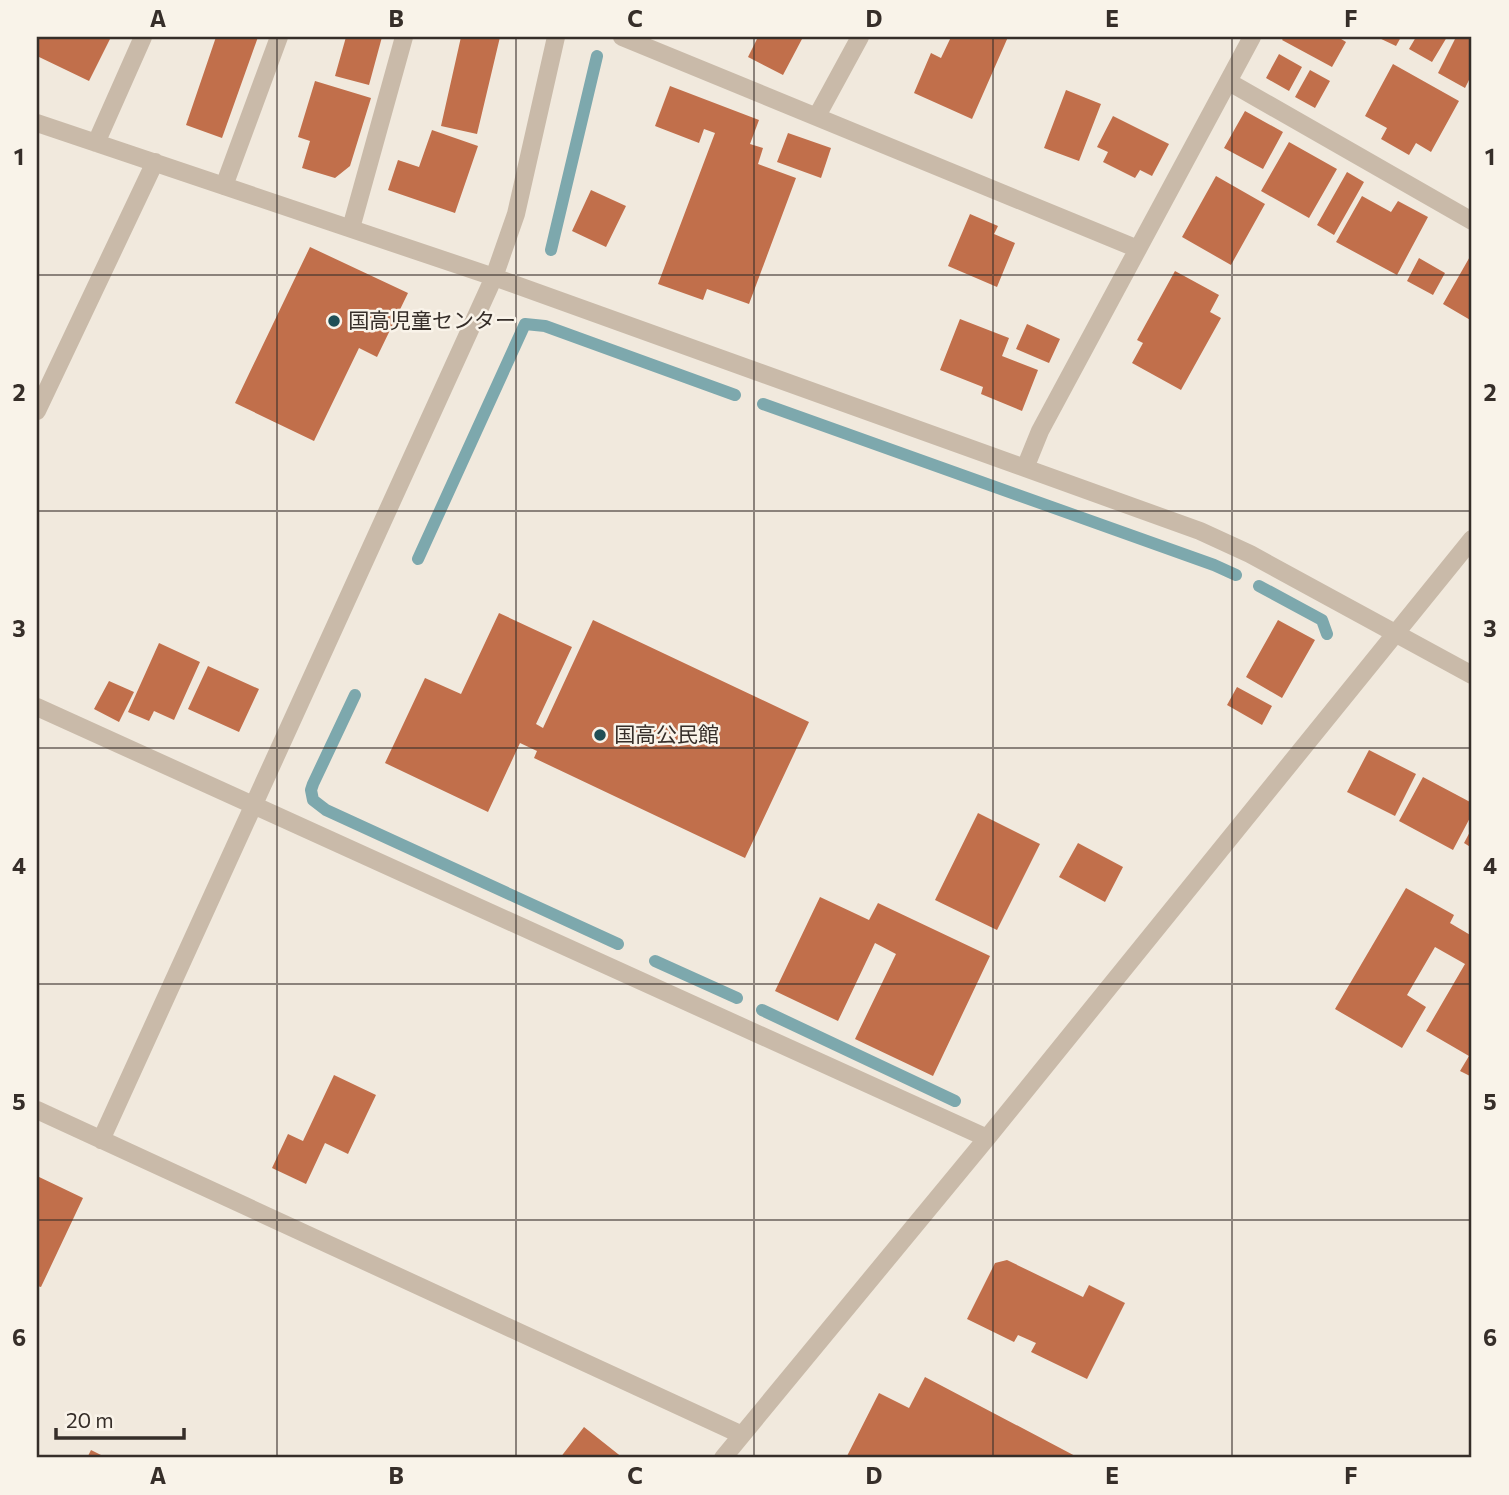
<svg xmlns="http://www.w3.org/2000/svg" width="1509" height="1495" viewBox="0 0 1509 1495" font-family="Commissioner,'Noto Sans JP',sans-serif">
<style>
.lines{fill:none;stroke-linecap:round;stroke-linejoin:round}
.stream{stroke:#7da8ad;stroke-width:12}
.building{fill:#c16f4b}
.minor{stroke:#c9baa9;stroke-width:18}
.grid{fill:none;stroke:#362e29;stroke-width:2;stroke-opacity:0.55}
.poi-dot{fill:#204f56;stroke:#f9f3e9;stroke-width:2.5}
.labels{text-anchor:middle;stroke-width:5;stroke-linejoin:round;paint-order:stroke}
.poi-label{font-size:21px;fill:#362e29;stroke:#f9f3e9;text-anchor:start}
.neatline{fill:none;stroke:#362e29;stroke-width:2.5}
.grid-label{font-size:23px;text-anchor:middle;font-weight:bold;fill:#362e29}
</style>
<rect width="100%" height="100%" fill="#f1e9dd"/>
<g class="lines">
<path class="stream" d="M 551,250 L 597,56
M 763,404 L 1214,565 L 1236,575
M 418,559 L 525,324 L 545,326 L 735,395
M 1259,586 L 1322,620 L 1327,634
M 355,695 L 313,784 L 311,790 L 313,800 L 326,810 L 618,944
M 655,961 L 737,998
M 762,1010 L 955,1101"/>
</g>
<path class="building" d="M 39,37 L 111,37 L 89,81 L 37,56 Z
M 216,37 L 258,37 L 222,138 L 186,125 Z
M 346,37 L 382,37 L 369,85 L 335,76 Z
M 461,37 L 500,37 L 477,134 L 441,126 Z
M 758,37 L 798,37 L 802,39 L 783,75 L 748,57 Z
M 951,37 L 1008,37 L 972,119 L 914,93 L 931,53 L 941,58 Z
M 1284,37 L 1338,37 L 1346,42 L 1332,67 L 1282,40 Z
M 1377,37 L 1401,37 L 1396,46 Z
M 1416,37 L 1447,37 L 1432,62 L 1409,49 Z
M 1456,37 L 1472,37 L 1472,74 L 1465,88 L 1438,73 Z
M 1279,54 L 1302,67 L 1289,91 L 1266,78 Z
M 1393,64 L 1459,101 L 1431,152 L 1416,143 L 1409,155 L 1381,139 L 1387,128 L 1365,116 Z
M 1310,70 L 1330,81 L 1315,108 L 1295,97 Z
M 315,81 L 371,98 L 350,166 L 335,178 L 302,168 L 310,141 L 298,137 Z
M 670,86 L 759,120 L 750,144 L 763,148 L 758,164 L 796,178 L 749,304 L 707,289 L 703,300 L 658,284 L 715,133 L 704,129 L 699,143 L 655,126 Z
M 1066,90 L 1101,104 L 1079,161 L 1044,148 Z
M 1245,111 L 1283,132 L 1263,169 L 1224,148 Z
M 1113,116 L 1169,144 L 1152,176 L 1140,170 L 1135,178 L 1103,162 L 1108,152 L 1097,147 Z
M 432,130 L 478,146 L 455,213 L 388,190 L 398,160 L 419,167 Z
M 788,133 L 831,148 L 821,178 L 777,162 Z
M 1289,142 L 1337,169 L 1309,218 L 1261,191 Z
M 1347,172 L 1364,182 L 1334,235 L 1317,225 Z
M 1216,176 L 1265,204 L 1231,265 L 1182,237 Z
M 591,190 L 626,206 L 606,247 L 572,231 Z
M 1362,196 L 1391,212 L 1398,201 L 1428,217 L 1397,275 L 1336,242 Z
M 970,214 L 998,226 L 994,234 L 1015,243 L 997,287 L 948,266 Z
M 310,247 L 408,293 L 377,357 L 359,348 L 314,441 L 235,403 Z
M 1472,253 L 1472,321 L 1443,304 Z
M 1419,258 L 1445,273 L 1433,295 L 1407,281 Z
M 1175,271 L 1219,295 L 1210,312 L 1221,318 L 1181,390 L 1132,363 L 1143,343 L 1137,340 Z
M 960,319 L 1009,338 L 1002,356 L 1038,370 L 1022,411 L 981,394 L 983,387 L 940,370 Z
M 1027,324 L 1060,339 L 1049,363 L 1016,349 Z
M 499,613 L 572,647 L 536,724 L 543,728 L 593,620 L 809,722 L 745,858 L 534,758 L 537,751 L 520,743 L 488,812 L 385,763 L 425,678 L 461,694 Z
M 1278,620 L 1315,640 L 1282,698 L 1246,677 Z
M 159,643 L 200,662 L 174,720 L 154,711 L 149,721 L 128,712 Z
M 208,666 L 259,689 L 239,732 L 188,709 Z
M 109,681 L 134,692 L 119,722 L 94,709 Z
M 1237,687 L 1272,706 L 1262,725 L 1227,705 Z
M 1369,750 L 1416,774 L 1395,816 L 1347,792 Z
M 1423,777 L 1472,803 L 1472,814 L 1453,850 L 1399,821 Z
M 978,813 L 1040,844 L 997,930 L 935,900 Z
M 1472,828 L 1472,848 L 1464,843 Z
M 1078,843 L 1123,867 L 1105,902 L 1059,877 Z
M 1406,888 L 1454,915 L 1450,923 L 1472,936 L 1472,1077 L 1460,1071 L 1469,1056 L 1426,1031 L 1465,964 L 1435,947 L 1407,995 L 1426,1007 L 1402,1048 L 1335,1009 Z
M 820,897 L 869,920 L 878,903 L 990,956 L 933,1076 L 855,1039 L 896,954 L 875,943 L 838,1021 L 775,991 Z
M 334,1075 L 376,1095 L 348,1154 L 325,1143 L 306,1184 L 272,1168 L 288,1134 L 303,1141 Z
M 37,1176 L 83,1198 L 41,1287 L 37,1286 Z
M 1007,1260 L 1083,1297 L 1089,1285 L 1125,1303 L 1087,1379 L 1031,1352 L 1036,1343 L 1018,1335 L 1014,1342 L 967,1319 L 995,1263 Z
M 925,1377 L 1079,1458 L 846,1458 L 879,1393 L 909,1408 Z
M 584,1427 L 623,1458 L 560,1458 Z
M 91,1450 L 107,1458 L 87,1458 Z"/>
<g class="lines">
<path class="minor" d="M 622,37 L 1138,249
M 1229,82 L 1472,221
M 817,116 L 860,37
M 37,123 L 494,277 L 1200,531 L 1250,554 L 1472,675
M 96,143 L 143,37
M 224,186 L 279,37
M 351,228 L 404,37
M 37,411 L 155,162
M 1025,468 L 1040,431 L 1252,37
M 37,707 L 987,1138
M 37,1110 L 742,1435
M 101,1140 L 494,277 L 516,214 L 556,37
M 723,1458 L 987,1138 L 1472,539"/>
</g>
<path class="grid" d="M 277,37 L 277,1458M 516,37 L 516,1458M 754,37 L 754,1458M 993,37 L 993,1458M 1232,37 L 1232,1458M 37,275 L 1472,275M 37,511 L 1472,511M 37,748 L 1472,748M 37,984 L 1472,984M 37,1220 L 1472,1220"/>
<g class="poi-dot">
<circle cx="334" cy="321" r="7"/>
<circle cx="600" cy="735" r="7"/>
</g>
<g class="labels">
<g class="poi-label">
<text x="348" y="328">国高児童センター</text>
<text x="614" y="742">国高公民館</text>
</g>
</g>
<rect width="1509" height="1495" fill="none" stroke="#f9f3e9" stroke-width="77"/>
<path d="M56 1428v10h128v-10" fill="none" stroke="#362e29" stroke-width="3.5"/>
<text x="66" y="1428" font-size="21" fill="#362e29" stroke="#f9f3e9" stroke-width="5" paint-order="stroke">20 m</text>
<rect x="38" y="38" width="1432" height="1418" class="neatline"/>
<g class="grid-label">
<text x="158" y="27">A</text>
<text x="396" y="27">B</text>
<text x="635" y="27">C</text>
<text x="874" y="27">D</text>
<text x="1112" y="27">E</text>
<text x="1351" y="27">F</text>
<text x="19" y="165">1</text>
<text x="1490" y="165">1</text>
<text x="19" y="401">2</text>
<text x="1490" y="401">2</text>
<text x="19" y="637">3</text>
<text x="1490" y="637">3</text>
<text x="19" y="874">4</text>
<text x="1490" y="874">4</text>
<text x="19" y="1110">5</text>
<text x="1490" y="1110">5</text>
<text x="19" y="1346">6</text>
<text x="1490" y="1346">6</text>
<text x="158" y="1484">A</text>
<text x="396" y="1484">B</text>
<text x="635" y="1484">C</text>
<text x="874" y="1484">D</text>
<text x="1112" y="1484">E</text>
<text x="1351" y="1484">F</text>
</g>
</svg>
